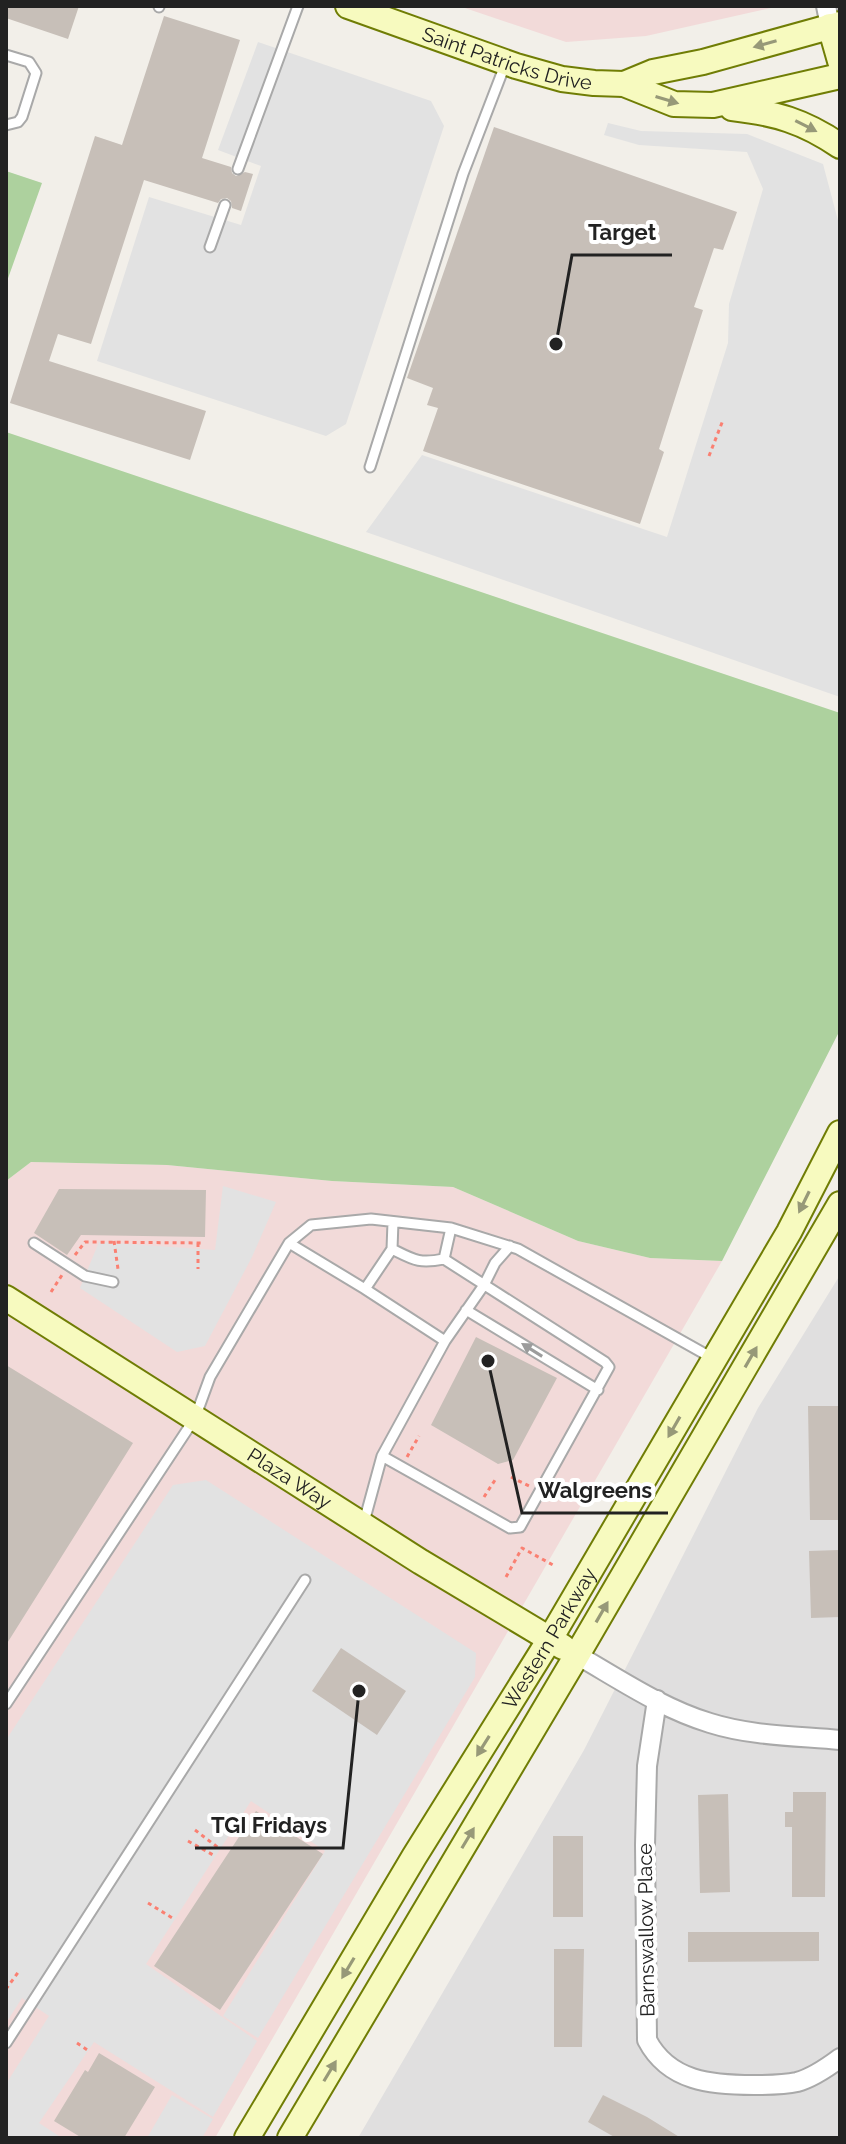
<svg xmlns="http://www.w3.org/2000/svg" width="846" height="2144" viewBox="0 0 846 2144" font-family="Raleway,sans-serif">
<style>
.residential{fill:#e0dfdf}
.commercial{fill:#f2dad9}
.forest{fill:#add19e}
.parking{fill:#e2e2e2}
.building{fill:#c7bfb8}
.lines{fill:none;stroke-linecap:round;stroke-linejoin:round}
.lane-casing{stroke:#a9a9a9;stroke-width:13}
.street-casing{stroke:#a9a9a9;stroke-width:22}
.secondary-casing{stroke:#707d05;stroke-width:28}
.path{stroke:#fa8072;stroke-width:3;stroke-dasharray:4 4;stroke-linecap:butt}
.lane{stroke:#fff;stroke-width:9}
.street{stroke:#fff;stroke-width:18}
.secondary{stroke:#f7fabf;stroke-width:24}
.oneway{fill:#979978}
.oneway2{fill:#9c9c9c}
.labels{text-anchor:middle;stroke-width:8;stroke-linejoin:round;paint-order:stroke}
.street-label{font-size:20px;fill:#222;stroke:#fff}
.leader{fill:none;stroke:#222;stroke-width:3}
.callout-dot{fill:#222;stroke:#fff;stroke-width:3}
.callout-label{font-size:22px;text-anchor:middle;font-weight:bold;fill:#222;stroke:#fff;stroke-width:8;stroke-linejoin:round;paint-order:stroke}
</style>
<rect width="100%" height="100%" fill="#f2efe9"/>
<path class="residential" d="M 840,1275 L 840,2138 L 358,2138 L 584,1750 L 758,1408 Z"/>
<path class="commercial" d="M 459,6 L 780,6 L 646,36 L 566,42 Z
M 31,1162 L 167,1165 L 332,1181 L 453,1187 L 578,1241 L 650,1258 L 722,1261 L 215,2138 L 6,2138 L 6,1181 Z"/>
<path class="forest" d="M 6,171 L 42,183 L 6,284 Z
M 6,432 L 840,713 L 840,1030 L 722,1261 L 650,1258 L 578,1241 L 453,1187 L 332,1181 L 167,1165 L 31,1162 L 6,1181 Z"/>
<path class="parking" d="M 258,42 L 431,101 L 444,126 L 346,424 L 326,436 L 97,361 L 149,197 L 241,225 L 261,166 L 218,150 Z
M 608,123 L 641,131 L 747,134 L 823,164 L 840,228 L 840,697 L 366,532 L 422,455 L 667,537 L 728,343 L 729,304 L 763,189 L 747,152 L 639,145 L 604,135 Z
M 223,1186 L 276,1202 L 252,1257 L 205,1346 L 177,1352 L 80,1288 L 99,1242 L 215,1250 Z
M 206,1480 L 476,1653 L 475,1677 L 258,2038 L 223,2016 L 325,1851 L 251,1801 L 146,1964 L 257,2041 L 213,2117 L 94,2042 L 39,2123 L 62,2138 L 6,2138 L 6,2084 L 49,2016 L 22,1998 L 6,2023 L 6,1740 L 173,1485 Z
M 172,2095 L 213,2119 L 202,2138 L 147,2138 Z"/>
<path class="building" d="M 6,6 L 79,6 L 68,39 L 6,18 Z
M 164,16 L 240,40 L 202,158 L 231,167 L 232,173 L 236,176 L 245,172 L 253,174 L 241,211 L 232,208 L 231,201 L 227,198 L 221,199 L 218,203 L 144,180 L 91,344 L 58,334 L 49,361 L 206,411 L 190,460 L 10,403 L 95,136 L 122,145 Z
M 494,127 L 737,212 L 723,250 L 714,248 L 694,307 L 703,310 L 659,449 L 664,452 L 640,524 L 423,451 L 438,408 L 427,405 L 433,388 L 407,378 Z
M 59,1189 L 206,1190 L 205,1237 L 81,1235 L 67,1255 L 34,1233 Z
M 476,1337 L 557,1378 L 513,1460 L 498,1464 L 431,1425 Z
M 6,1365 L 133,1443 L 6,1645 Z
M 808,1406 L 839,1406 L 840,1520 L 810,1520 Z
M 839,1550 L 840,1617 L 811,1618 L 809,1551 Z
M 341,1648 L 406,1691 L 377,1735 L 312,1691 Z
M 793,1792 L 826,1792 L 825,1897 L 792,1897 L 792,1827 L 785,1827 L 785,1812 L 793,1812 Z
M 728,1794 L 730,1892 L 700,1893 L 698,1795 Z
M 256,1811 L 323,1854 L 220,2010 L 154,1966 Z
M 553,1836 L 583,1836 L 583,1917 L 553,1917 Z
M 688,1932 L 819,1932 L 819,1961 L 688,1962 Z
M 554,1949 L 584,1949 L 582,2047 L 554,2047 Z
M 99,2053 L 155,2087 L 124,2138 L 82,2138 L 54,2121 L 85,2070 L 88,2072 Z
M 603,2095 L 647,2117 L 681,2138 L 616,2138 L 588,2122 Z"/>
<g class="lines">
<defs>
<path id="lane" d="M 159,7 L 159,6
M 6,55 L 29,62 L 36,73 L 22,117 L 18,122 L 6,125
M 238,169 L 298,6
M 210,247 L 225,205
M 370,467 L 463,174 L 505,65
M 34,1243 L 85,1276 L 113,1282
M 289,1243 L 365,1289
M 392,1249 L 393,1222
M 444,1259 L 451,1228
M 466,1310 L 598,1390
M 445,1341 L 484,1285 L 495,1263 L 510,1246
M 364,1522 L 382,1456 L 510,1528 L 520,1527 L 609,1367 L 605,1362 L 444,1259 C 419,1264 414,1260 392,1249 L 365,1289 L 445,1341 L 382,1456
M 6,1704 L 195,1418 L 210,1377 L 289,1243 L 311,1225 L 371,1219 L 451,1228 L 518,1249 L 714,1359
M 6,2043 L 305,1580"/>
<path id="street" d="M 826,6 L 830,26
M 577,1655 C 619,1679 663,1709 710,1723 C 751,1736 797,1736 840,1740
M 657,1700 L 647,1766 L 645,1845 L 647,2040 C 669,2082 712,2085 754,2085 C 768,2085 784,2085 797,2082 C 812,2078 828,2067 840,2058"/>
<g id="secondary">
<path id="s1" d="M 348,6 L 516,66 L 562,79 L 594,83 L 624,84 L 674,104 L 713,105 L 840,76"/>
<path d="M 830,26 L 840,61"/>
<path d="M 624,84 L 653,72 L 703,62 L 840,24"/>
<path d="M 732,108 C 775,113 804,121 840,146"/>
<path id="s2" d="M 6,1298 L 421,1562 L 563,1647"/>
<path id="s3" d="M 247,2138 L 414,1857 L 550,1639 L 789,1232 L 840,1133"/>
<path d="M 290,2138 L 577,1655 L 840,1204"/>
</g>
</defs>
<use href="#lane" class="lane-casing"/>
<use href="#street" class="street-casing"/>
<use href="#secondary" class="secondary-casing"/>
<path class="path" d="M 709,456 L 723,420
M 114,1241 L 118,1269
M 198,1243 L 198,1269
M 75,1255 L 85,1242 L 204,1243
M 51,1292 L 62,1275
M 407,1457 L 419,1436
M 511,1477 L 529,1486
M 484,1497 L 495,1480
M 506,1577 L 522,1548 L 553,1565
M 195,1830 L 220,1849
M 188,1841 L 215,1856
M 148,1903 L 174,1919
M 6,1989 L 19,1971
M 77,2043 L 89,2051"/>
<use href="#lane" class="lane"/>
<use href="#street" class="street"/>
<use href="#secondary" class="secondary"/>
</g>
<defs><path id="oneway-solid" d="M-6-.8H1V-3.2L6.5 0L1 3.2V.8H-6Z" transform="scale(2)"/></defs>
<g class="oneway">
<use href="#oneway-solid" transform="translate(765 44) rotate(164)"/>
<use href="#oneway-solid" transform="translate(667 100) rotate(17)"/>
<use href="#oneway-solid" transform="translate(806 126) rotate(27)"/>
<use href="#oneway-solid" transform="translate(804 1202) rotate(116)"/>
<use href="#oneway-solid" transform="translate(751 1357) rotate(-60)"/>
<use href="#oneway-solid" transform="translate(674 1427) rotate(120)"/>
<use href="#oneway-solid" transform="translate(602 1612) rotate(-60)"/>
<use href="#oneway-solid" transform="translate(483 1746) rotate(122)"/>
<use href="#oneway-solid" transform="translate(468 1838) rotate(-59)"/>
<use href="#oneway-solid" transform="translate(348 1968) rotate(121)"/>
<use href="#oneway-solid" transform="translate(330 2071) rotate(-59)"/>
</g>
<use class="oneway2" href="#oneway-solid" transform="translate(532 1350) rotate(-148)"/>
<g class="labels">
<g class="street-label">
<text dy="7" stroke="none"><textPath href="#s1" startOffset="168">Saint Patricks Drive</textPath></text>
<text dy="7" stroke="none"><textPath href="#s2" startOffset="336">Plaza Way</textPath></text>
<text dy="7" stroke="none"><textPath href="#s3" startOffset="584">Western Parkway</textPath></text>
<text transform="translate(646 1930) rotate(-91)" y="7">Barnswallow Place</text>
</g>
</g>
<path class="leader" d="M556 344L572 255H672M488 1361L522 1513H668M359 1691L343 1848H195"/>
<g class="callout-dot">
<circle cx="556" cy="344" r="8"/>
<circle cx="488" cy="1361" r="8"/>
<circle cx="359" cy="1691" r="8"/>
</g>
<g class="callout-label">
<text x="622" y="240">Target</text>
<text x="595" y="1498">Walgreens</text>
<text x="269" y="1833">TGI Fridays</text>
</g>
<rect width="846" height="2144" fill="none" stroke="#222222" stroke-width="16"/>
</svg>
